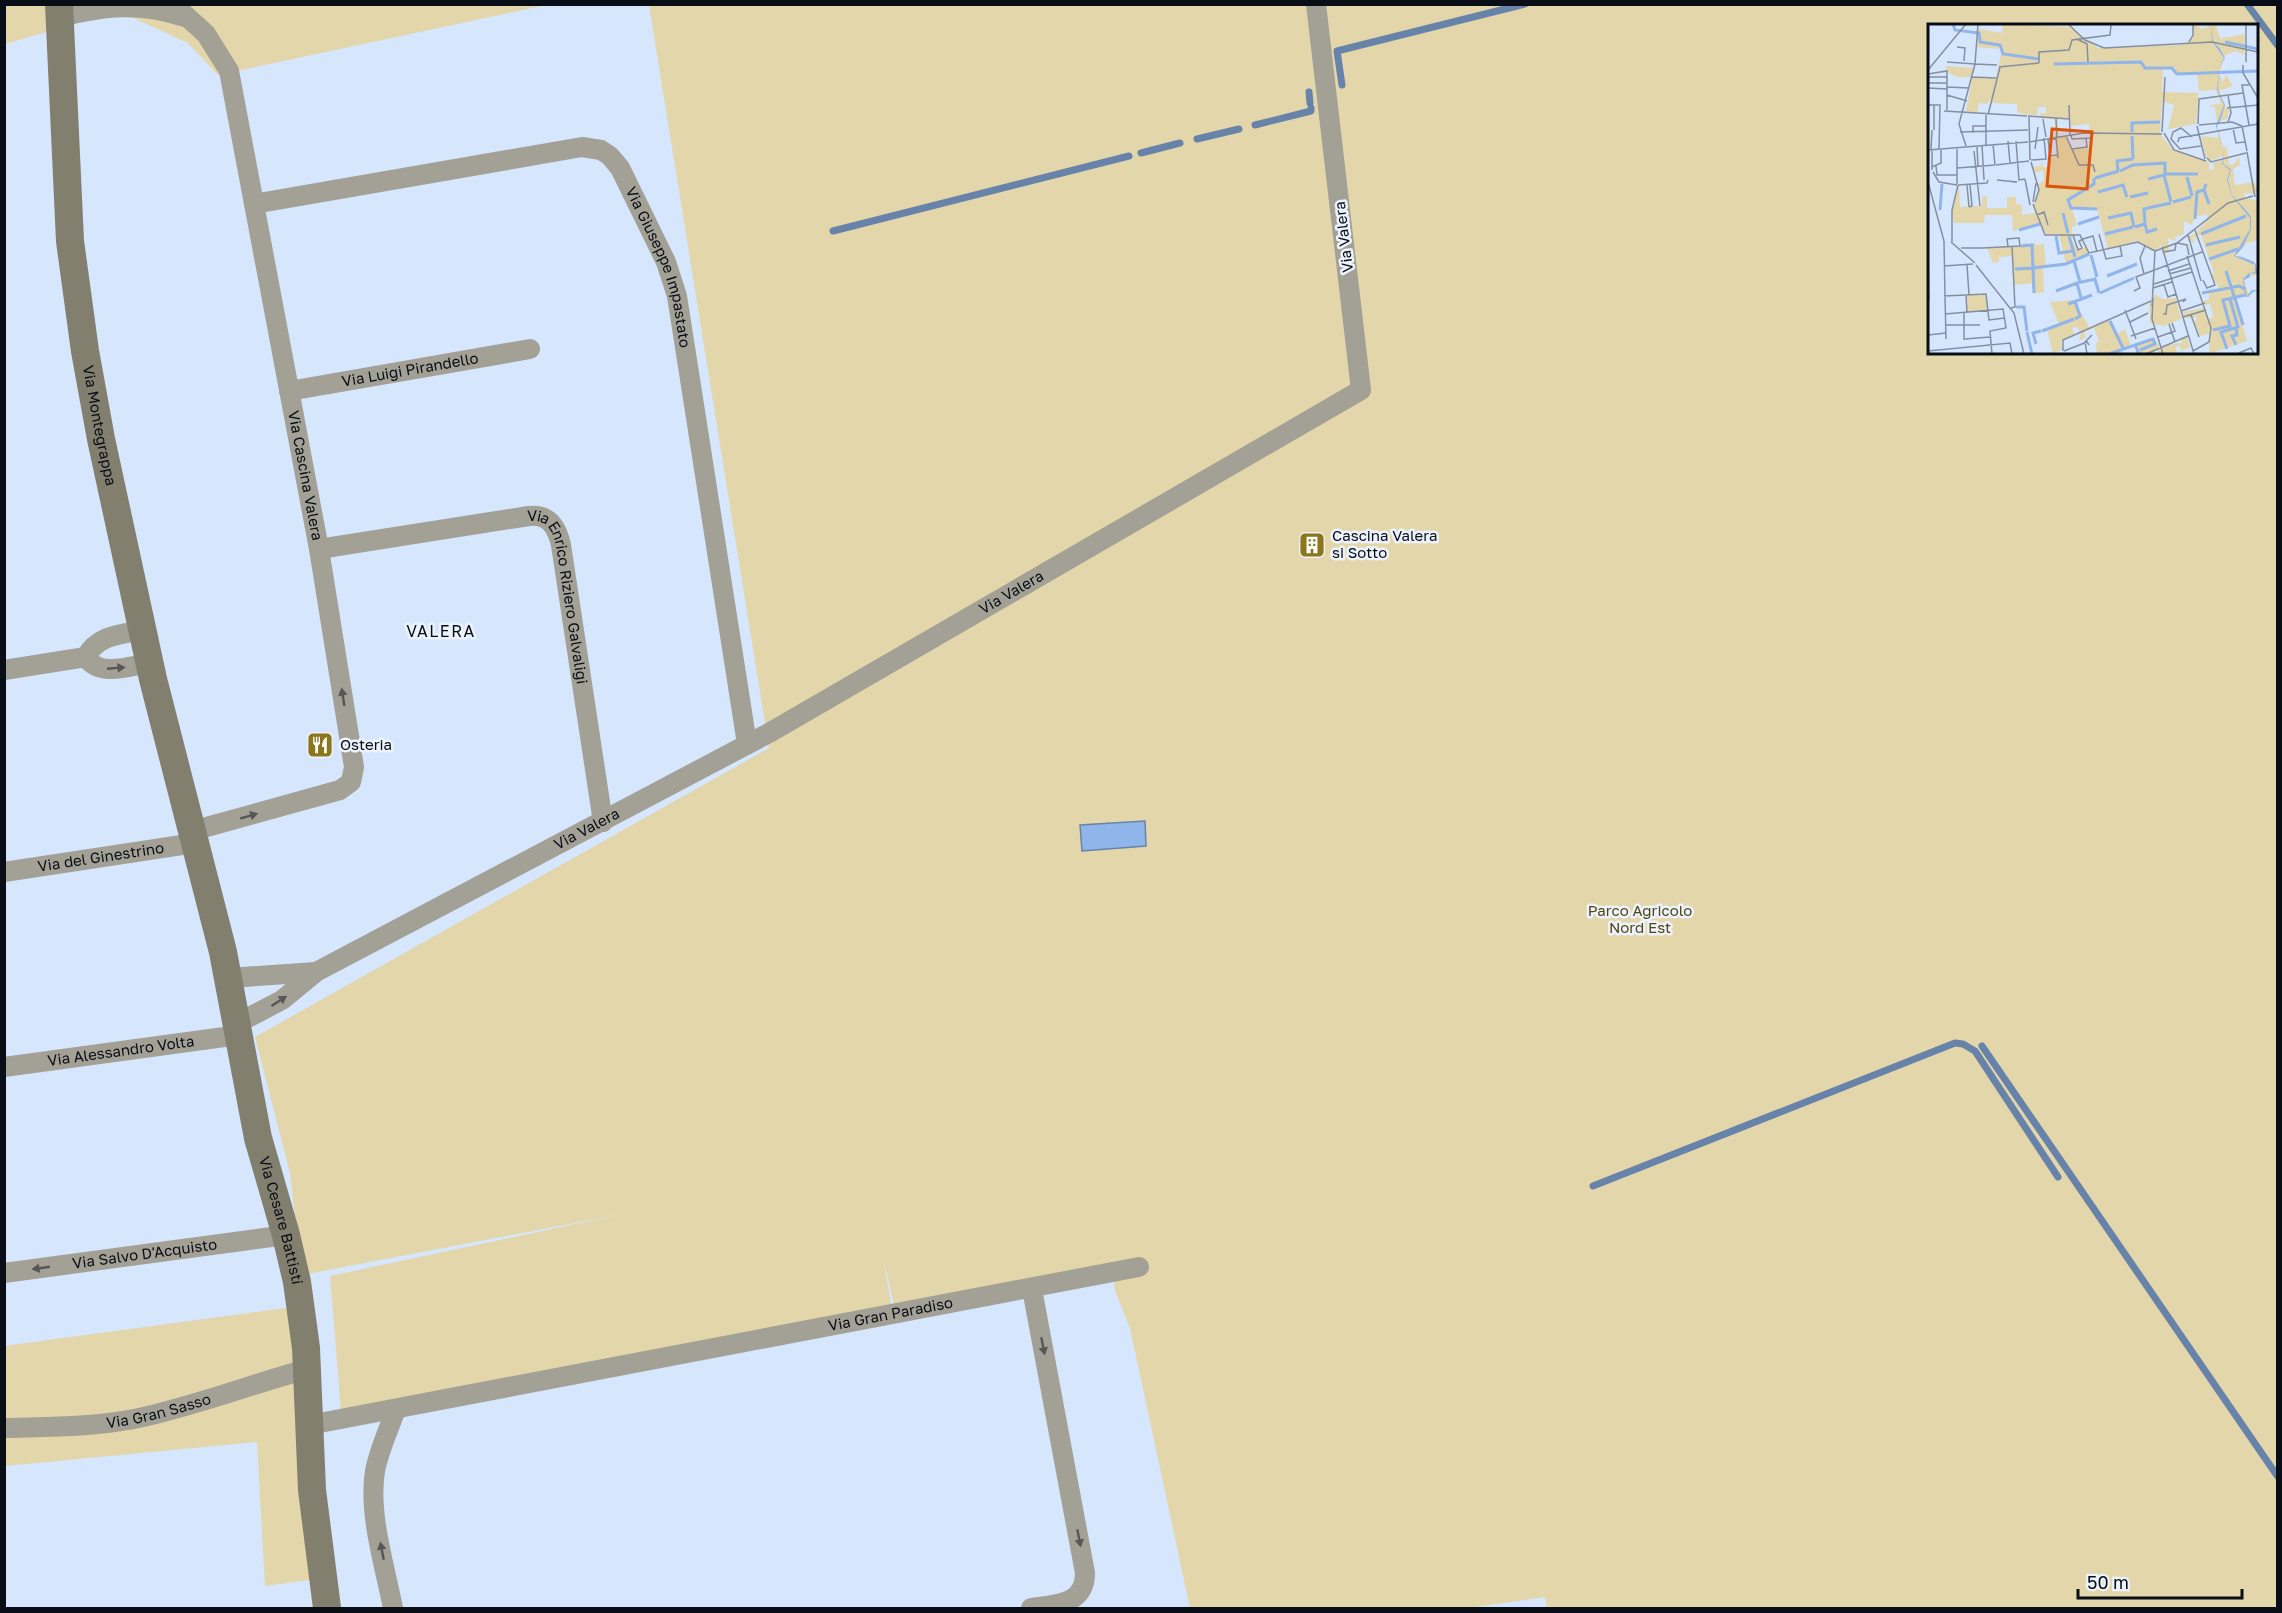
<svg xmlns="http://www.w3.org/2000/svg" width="2282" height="1613" viewBox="0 0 2282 1613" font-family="'Golos Text',sans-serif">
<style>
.green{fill:#e2d6aa;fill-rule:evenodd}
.water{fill:#90b5ea;stroke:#6883aa;stroke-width:1.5}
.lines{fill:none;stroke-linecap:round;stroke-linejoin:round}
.stream{stroke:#6883aa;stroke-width:7}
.street{stroke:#a3a095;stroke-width:20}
.secondary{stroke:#837f6f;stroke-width:28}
.oneway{fill:#565756}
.labels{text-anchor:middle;stroke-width:5;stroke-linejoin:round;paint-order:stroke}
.street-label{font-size:15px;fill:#090e16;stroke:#ecf3fc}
.poi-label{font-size:15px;fill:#090e16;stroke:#ecf3fc;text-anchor:start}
.park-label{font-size:15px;fill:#534614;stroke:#ecf3fc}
.neighbourhood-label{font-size:16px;letter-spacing:1.5px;fill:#090e16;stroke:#ecf3fc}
.inset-river{fill:none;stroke:#90b5ea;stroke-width:3}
.inset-road{fill:none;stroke:#8490a1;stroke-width:1.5}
.view{fill:#dd550c;fill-opacity:0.15;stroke:#dd550c;stroke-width:3}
.inset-edge{fill:none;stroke:#090e16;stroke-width:3}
</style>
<rect width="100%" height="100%" fill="#d6e6fd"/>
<path class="green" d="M 5,5 L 546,5 L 218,75 L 188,43 L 129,16 L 94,18 L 5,44 Z
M 649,5 L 2277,5 L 2277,1608 L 1547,1608 L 1545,1597 L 1469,1608 L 1190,1608 L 1130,1328 L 1115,1291 L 1114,1280 L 895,1309 L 883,1258 L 892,1309 L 341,1411 L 330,1276 L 622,1214 L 302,1275 L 290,1173 L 255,1037 L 769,748 ZM 1930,26 L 2256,26 L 2256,352 L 1930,352 Z
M 301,1306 L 324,1578 L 265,1586 L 257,1442 L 5,1466 L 4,1346 Z"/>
<path class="water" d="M 1145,821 L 1146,846 L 1082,851 L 1080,825 Z"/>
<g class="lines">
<path class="stream" d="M 2247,4 L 2278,46
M 1342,85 L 1337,51 L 1525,4
M 1309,92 L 1310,103
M 1255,125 L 1311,111 L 1311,108
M 1197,139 L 1239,129
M 1141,153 L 1180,143
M 833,231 L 1129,156
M 1982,1046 L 2278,1477
M 1593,1186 L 1955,1043 L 1963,1044 L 1975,1051 L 2058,1177"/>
<g class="street">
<path id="s1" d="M 173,4 L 206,34 L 229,71 L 319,549 L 354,767 L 351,782 L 340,790 L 192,831"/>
<path d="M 60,17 C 105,6 139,2 185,17"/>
<path id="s2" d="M 254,204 L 582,147 L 601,150 L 610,156 L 620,168 L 666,262 L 677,296 L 747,744"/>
<path id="s3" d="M 289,391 L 530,349"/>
<path id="s4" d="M 319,549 L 529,516 C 549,514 557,527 561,545 L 603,822"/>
<path d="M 143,630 C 122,634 97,635 86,657 C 99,678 130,666 150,663"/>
<path d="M 4,670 L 86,657"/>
<path id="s5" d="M 4,872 L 195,843"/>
<path d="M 229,978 L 316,972"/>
<path id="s6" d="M 238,1023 L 282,1000 L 316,972 L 769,733 L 1361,390 L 1316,4"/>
<path id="s7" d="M 4,1067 L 239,1035"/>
<path id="s8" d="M 4,1273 L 286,1235"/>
<path id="s9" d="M 309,1425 L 1139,1267"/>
<path id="s10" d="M 4,1428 C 48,1427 91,1427 134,1419 C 192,1407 249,1385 307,1369"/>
<path d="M 393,1608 C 385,1567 368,1513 375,1471 C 379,1450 389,1429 396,1409"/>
<path d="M 1031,1608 C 1056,1604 1085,1605 1085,1573 L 1032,1289"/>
</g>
<path class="secondary" id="s11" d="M 59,4 L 70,241 L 85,351 L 101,439 L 153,679 L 223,952 L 258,1138 L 286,1235 L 297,1282 L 306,1348 L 312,1490 L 327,1608"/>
</g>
<defs><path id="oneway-solid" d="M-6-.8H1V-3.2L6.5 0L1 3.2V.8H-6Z" transform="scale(1.5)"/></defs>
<g class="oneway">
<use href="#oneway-solid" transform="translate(116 668) rotate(-5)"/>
<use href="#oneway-solid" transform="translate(343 697) rotate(-99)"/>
<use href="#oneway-solid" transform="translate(249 816) rotate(-16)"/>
<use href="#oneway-solid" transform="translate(279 1001) rotate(-33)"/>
<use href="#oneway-solid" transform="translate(41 1268) rotate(172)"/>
<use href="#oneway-solid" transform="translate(1043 1346) rotate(79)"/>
<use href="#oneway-solid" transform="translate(1079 1538) rotate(79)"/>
<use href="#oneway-solid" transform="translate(382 1551) rotate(-101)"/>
</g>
<defs>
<symbol id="building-square" viewBox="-11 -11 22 22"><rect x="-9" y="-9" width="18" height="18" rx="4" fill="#8c761b" stroke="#ecf3fc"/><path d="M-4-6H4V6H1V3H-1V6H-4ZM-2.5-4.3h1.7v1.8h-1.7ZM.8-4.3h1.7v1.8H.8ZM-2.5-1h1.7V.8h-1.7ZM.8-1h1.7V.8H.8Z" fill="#fff"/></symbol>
<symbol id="restaurant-square" viewBox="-11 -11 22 22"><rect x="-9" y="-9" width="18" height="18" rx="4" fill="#8c761b" stroke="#ecf3fc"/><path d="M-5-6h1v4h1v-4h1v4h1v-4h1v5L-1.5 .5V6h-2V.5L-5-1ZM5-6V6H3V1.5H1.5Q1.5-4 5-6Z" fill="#fff"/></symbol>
</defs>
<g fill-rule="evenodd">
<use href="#building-square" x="1297" y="530" width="30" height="30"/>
<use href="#restaurant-square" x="305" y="730" width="30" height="30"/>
</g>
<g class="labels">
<g class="street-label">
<text transform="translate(1344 237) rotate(-97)" y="5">Via Valera</text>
<text dy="5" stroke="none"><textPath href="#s2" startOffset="486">Via Giuseppe Impastato</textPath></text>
<text dy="5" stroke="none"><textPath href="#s3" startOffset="123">Via Luigi Pirandello</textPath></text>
<text dy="5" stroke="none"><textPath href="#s11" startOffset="424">Via Montegrappa</textPath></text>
<text dy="5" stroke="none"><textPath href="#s1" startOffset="500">Via Cascina Valera</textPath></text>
<text dy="5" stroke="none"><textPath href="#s6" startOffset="886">Via Valera</textPath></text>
<text dy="5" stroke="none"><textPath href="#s4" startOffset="306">Via Enrico Riziero Galvaligi</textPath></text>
<text dy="5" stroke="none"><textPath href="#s6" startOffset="400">Via Valera</textPath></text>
<text dy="5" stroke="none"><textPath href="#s5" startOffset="98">Via del Ginestrino</textPath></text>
<text dy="5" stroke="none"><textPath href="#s7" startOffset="118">Via Alessandro Volta</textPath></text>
<text dy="5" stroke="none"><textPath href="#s11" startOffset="1240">Via Cesare Battisti</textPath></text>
<text dy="5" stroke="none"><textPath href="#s8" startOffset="142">Via Salvo D'Acquisto</textPath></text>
<text dy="5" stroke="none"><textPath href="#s9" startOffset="592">Via Gran Paradiso</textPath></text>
<text dy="5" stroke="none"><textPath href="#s10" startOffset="156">Via Gran Sasso</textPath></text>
</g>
<g class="poi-label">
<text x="1332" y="541">Cascina Valera<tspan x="1332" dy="17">si Sotto</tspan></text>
<text x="340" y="750">Osteria</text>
</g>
<g class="park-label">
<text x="1640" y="916">Parco Agricolo<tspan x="1640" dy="17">Nord Est</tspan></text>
</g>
<g class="neighbourhood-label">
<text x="441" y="637">VALERA</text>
</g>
</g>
<g transform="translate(1928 24)">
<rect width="330" height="330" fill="#d6e6fd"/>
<path d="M 75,0 L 142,3 L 170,24 L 254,21 L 265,14 L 265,0 L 274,5 L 287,0 L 294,18 L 294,14 L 317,10 L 316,31 L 307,27 L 297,31 L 291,50 L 295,58 L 298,51 L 305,62 L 291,67 L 297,83 L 302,83 L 299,95 L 289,98 L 287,84 L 281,81 L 293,80 L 288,66 L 271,67 L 269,50 L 249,49 L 246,43 L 235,44 L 234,68 L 270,69 L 270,75 L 268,100 L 240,105 L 246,81 L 234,77 L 232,110 L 244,125 L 281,138 L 281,146 L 286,145 L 285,139 L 295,136 L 295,132 L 282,137 L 278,133 L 273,112 L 290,114 L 291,109 L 295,123 L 299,123 L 301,140 L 305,141 L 311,133 L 312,141 L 305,145 L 307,161 L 326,158 L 330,166 L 327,170 L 316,169 L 317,174 L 330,177 L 330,216 L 319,219 L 307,232 L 326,237 L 330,250 L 315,255 L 322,273 L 306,273 L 319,316 L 330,313 L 281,330 L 282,304 L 281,310 L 272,312 L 266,298 L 270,293 L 258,294 L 254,288 L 276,284 L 280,295 L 285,293 L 282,279 L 278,282 L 276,276 L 281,276 L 281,267 L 292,266 L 283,250 L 286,249 L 273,211 L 268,212 L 270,218 L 267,213 L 263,215 L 267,215 L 265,219 L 259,213 L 267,210 L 280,195 L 279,190 L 267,193 L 264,201 L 256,197 L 256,210 L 247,213 L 248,217 L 240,214 L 241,229 L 235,230 L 234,221 L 227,227 L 210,217 L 180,225 L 169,185 L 144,184 L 149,201 L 144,203 L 144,216 L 149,226 L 158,223 L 161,230 L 138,240 L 131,211 L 118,210 L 113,199 L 85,207 L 84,191 L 57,191 L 56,199 L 26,199 L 24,186 L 31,161 L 32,183 L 54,182 L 54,173 L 59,172 L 59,184 L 79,184 L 79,173 L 88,173 L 88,180 L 94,181 L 94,191 L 107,189 L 105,180 L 110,173 L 110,160 L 116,157 L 115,146 L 107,149 L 103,138 L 106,143 L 113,142 L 114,136 L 115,143 L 120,143 L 120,134 L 129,133 L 128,113 L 124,113 L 127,111 L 127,95 L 111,94 L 112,89 L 118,89 L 118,83 L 110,83 L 109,91 L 93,90 L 89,87 L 89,80 L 64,79 L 63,74 L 59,80 L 51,79 L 49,90 L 38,88 L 44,53 L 68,54 L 73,30 L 72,21 L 70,25 L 49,23 L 51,5 L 74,9 ZM 130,95 L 141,95 L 142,102 L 161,100 L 163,124 L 143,126 L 137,112 L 130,113 ZM 18,42 L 45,44 L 43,53 L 29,53 L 18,47 ZM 107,216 L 107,221 L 116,220 L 118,243 L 115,244 L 116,268 L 106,270 L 105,259 L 86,261 L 85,232 L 71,233 L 71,238 L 65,239 L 59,224 L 97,222 L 97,217 L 98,217 L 98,222 L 105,221 ZM 58,270 L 59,286 L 39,288 L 39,271 ZM 226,270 L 235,275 L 248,274 L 253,295 L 236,302 L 222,299 L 221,278 L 226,279 ZM 145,276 L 162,304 L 181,296 L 188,311 L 197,305 L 203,322 L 193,325 L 194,330 L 169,330 L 168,319 L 171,317 L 166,304 L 156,308 L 158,313 L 151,317 L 153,310 L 149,303 L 144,304 L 147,311 L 133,317 L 134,325 L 125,330 L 119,305 L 131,300 L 122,278 ZM 259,313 L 262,323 L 253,327 L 252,322 L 248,323 L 249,330 L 231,330 L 229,325 L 225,330 L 211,330 L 207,321 L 226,314 L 232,324 L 242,320 L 243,324 L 244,320 L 254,319 L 253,315 Z" fill="#e2d6aa" fill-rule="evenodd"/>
<path d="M 283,0 L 285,17 L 292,25 L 297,34 L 291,44 L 290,66 L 297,81 L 292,97 L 289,103 L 296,127 L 295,140 L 303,145 L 300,156 L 304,171 L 321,190 L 323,194 L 323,205 L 315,223 L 307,232 L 314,233 L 326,238 L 328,241 L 330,250 L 322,249 L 322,253 L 316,256 L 319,272 L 324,266 L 328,266 L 330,268 L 326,267 L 320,273 L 319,273 L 317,271 L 315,255 L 321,249 L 327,248 L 327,241 L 306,232 L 322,205 L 322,194 L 304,172 L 299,156 L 302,146 L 294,140 L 296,127 L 288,102 L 296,81 L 289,66 L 291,44 L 296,34 L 284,17 Z" fill="#90b5ea"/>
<path class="inset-river" d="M 25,0 L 27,6 L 51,9 L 52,18 L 72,21 L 75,30 L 111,35M 297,18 L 330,25M 126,40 L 213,38 L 217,44 L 244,44 L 249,50 L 330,47M 204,108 L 204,99 L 232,98M 204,112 L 205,135M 190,147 L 189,137 L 205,135M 192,147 L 205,141 L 237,139 L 237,150 L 270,150M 259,153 L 264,172M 166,154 L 166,160 L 140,176 L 143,184 L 169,185M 167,154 L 191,147M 220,155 L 236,151 L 243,178M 278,160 L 276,166 L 281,180M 170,168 L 195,161 L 199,173M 202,173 L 220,169M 245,178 L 263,173M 224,183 L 243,179M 12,186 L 14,160M 135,189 L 140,209M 180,194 L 203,189 L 206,203M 267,195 L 269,168 L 276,166M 217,199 L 216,185 L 224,183M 150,200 L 171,193M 207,203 L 217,200 L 219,208 L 229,205M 91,206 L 112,200M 177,210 L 205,203M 273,210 L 318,192M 128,212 L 131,229 L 145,227M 141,212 L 147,233M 278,221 L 312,213M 163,231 L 169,253M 281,235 L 310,225M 146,237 L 152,258M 87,245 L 105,244 L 104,221 L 93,222M 298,247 L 306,272M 179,252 L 209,240M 128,267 L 149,259M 106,269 L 105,244 L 138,240 L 161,230M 172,269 L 206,254M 274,269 L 311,262 L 317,265M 153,274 L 149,259 L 167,255 L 171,269M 307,274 L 315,301M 147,277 L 152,292 L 147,295M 140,280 L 164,271M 88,283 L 96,283 L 99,307M 182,297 L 195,324M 285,306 L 302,302 L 295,276 L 317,271M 114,307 L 146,295M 99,308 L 104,330M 108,320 L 105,309 L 113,307M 207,321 L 225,315 L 227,320 L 212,326M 308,321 L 304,312 L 309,311 L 308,304M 299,325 L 293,308 L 310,303 L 302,275M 181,330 L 207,321 L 211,330"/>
<path class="inset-road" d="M 140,0 L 157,16 L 176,24 L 284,18 L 330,28M 149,15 L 159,20 L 160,38M 261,18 L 265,11 L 265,0M 29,23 L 37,24 L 36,37M 19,38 L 47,40M 318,38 L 318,0M 111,39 L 111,28 L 141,26 L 144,16 L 182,11 L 183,1M 47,40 L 69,41M 315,41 L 315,49 L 330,74M 71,43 L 111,39M 0,46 L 38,0M 0,50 L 19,47 L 19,86M 0,53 L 19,53M 44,53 L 68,54M 0,59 L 19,59M 19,63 L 41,64M 0,64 L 19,65M 19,71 L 39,77M 0,81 L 12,81 L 11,125M 141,81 L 142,111M 299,84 L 330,81M 16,87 L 99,92M 60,91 L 72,43M 100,92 L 141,95M 101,93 L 102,136M 115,95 L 118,113M 128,95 L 129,113M 300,98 L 303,89 L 300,71M 270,100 L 271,75 L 315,69M 271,101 L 304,98 L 314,102M 321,101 L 314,61 L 321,61M 269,102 L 277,135M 314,102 L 319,127M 305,104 L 308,119 L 317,118M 6,106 L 6,81M 32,108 L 100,106M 234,108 L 237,53M 45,109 L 45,102 L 58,102M 236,109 L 246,126 L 278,137M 143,111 L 144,115 L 162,114 L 165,110M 138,112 L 151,141 L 165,141 L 167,148M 264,113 L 253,104 L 245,108 L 243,115 L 252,125 L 273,122M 128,114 L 130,134M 128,115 L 120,115 L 122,132 L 129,131M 80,117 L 82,139M 88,117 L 91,156 L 97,155M 101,118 L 156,109 L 234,110M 250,118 L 251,114 L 330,100M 65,120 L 67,141M 54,121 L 56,156M 58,121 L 58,91M 38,122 L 31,100 L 47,40 L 50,0M 49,122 L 50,143M 29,123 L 29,160M 3,125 L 4,106M 107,125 L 110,103M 144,125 L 159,123 L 158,114M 0,126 L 100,118M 46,127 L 52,182M 319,128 L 327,173M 279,134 L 283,138 L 318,129M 103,136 L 118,135 L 116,114M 103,138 L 111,166 L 107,178M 68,141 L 101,137M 8,142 L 9,151 L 29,151M 4,143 L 13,139 L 13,125M 29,144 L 67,141M 4,146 L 4,126M 5,148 L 11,158 L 29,161M 97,155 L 102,181M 69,156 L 89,158 L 85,158M 0,158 L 16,217M 30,161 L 59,159 L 60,156M 39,161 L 41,183M 105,178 L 108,159M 105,180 L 117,211 L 152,211 L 161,229 L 210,218 L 227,227M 41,183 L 44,182 L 42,161M 109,191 L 116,188 L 120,201M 267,206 L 287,261 L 279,264 L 275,256M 171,210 L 178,235 L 194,232 L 192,222M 145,211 L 150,226 L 154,224 L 151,217 L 155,215M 260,211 L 273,257M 155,215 L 165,212 L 169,228M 16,217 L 17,272M 23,218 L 47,239M 24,218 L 24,186 L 30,161M 249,219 L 259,221 L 261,231M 234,223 L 266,330M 33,224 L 54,224 L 92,222 L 91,214 L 79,215 L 80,223M 227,227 L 249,219 L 300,179 L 325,172M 235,228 L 247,226 L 248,220M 259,232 L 283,304 L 281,318 L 265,327M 0,233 L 1,276M 39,241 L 41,271M 48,241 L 86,289 L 96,330M 16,242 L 45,240M 240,247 L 261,240M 216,250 L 212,234 L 217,222M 241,250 L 263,244M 226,260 L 264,248M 236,261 L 240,273 L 248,270M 225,264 L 244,258M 206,267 L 212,264 L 208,253 L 274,228M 38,271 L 39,289M 16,272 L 58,270 L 61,296 L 77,294M 17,273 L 18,315M 225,274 L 224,295 L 235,330M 224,282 L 227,227M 83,284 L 87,283 L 84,222M 197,286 L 208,315M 253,287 L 277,279M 36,289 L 36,316M 17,290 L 75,285 L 78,304 L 62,307 L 64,330M 235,290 L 238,290 L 239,281 L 258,275 L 255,278M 263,291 L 271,313M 255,293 L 278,286M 202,298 L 220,289M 241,300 L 247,318M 18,301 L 52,301M 0,311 L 18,309M 203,312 L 227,304M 230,313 L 247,307 L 244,299M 37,315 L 62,313M 0,327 L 82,319 L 84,330M 135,327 L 135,316 L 223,277M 136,327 L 159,318 L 161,321M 311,329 L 323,324 L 326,330M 159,330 L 157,318 L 164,311M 218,330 L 260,312"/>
<path class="view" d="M 124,105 L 164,108 L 159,165 L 119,162 Z"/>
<rect width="330" height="330" class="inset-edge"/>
</g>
<rect width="2282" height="1613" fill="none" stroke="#090e16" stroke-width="12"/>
<path d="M2078 1589v9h164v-9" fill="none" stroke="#090e16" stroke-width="3"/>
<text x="2087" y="1589" font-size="18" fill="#090e16" stroke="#ecf3fc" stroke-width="4.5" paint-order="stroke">50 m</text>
</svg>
